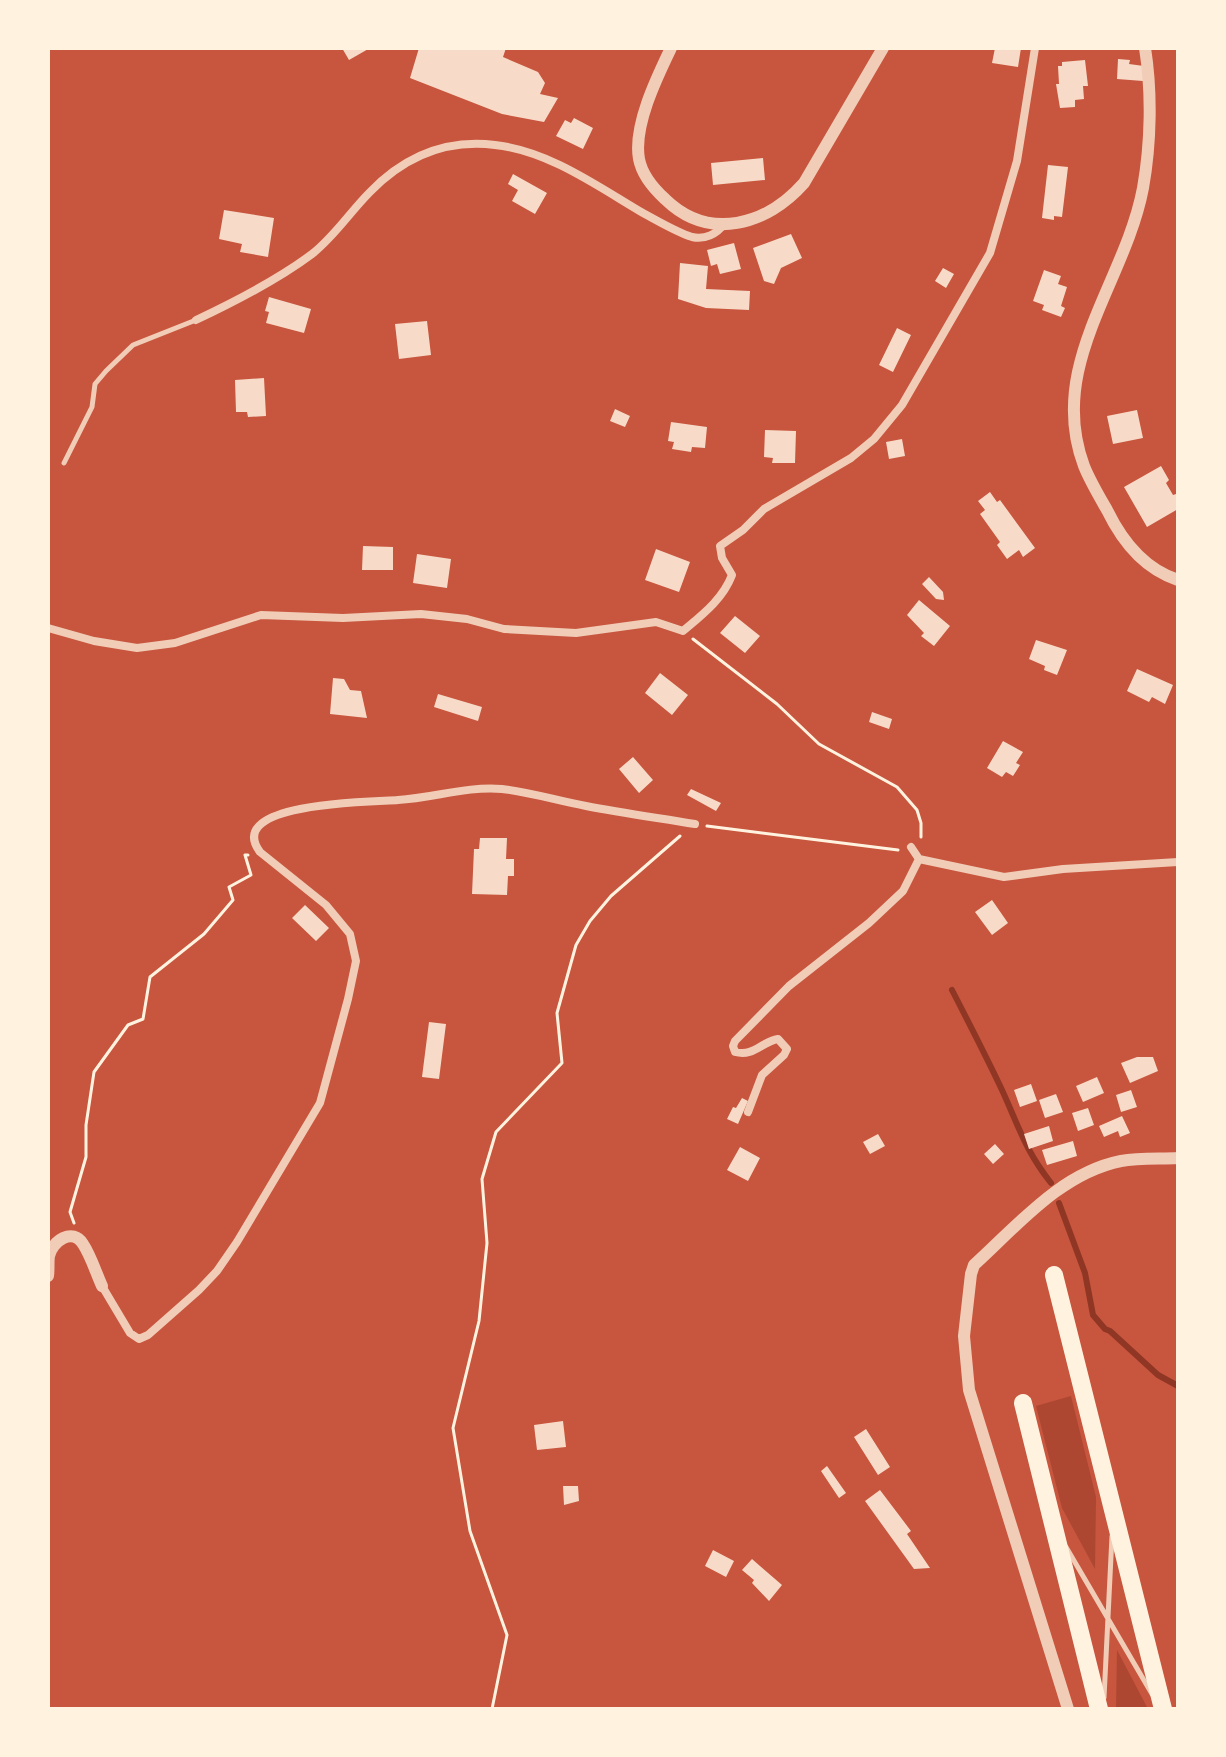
<svg xmlns="http://www.w3.org/2000/svg" width="1226" height="1757" viewBox="0 0 1226 1757" font-family="'Nunito Sans',sans-serif">
<style>
.green{fill:#ae4732}
.lines{fill:none;stroke-linecap:round;stroke-linejoin:round}
.stream{stroke:#8f3625;stroke-width:6}
.building{fill:#f7dbc8}
.path{stroke:#fff3e0;stroke-width:3}
.service{stroke:#f1ccb7;stroke-width:5}
.minor{stroke:#f1ccb7;stroke-width:8}
.tertiary{stroke:#f1ccb7;stroke-width:12}
.motorway{stroke:#fff3e0;stroke-width:18}
</style>
<rect width="100%" height="100%" fill="#c8553d"/>
<path class="green" d="M 1071,1396 L 1096,1497 L 1095,1569 L 1062,1508 L 1036,1406 Z
M 1117,1650 L 1148,1709 L 1116,1709 Z"/>
<g class="lines">
<path class="stream" d="M 952,990 C 969,1023 986,1056 1002,1090 C 1019,1127 1025,1150 1051,1183
M 1059,1203 L 1085,1273 L 1093,1315 L 1105,1329 L 1110,1331 L 1158,1375 L 1178,1386"/>
</g>
<path class="building" d="M 342,48 L 370,48 L 349,60 Z
M 419,48 L 506,48 L 503,57 L 538,72 L 545,83 L 540,94 L 558,98 L 544,122 L 502,114 L 410,78 Z
M 995,48 L 1021,48 L 1018,67 L 992,63 Z
M 1118,59 L 1130,60 L 1129,64 L 1144,66 L 1143,81 L 1117,79 Z
M 1085,60 L 1088,86 L 1083,86 L 1084,99 L 1075,100 L 1075,107 L 1060,108 L 1056,84 L 1059,84 L 1058,66 L 1062,66 L 1062,62 Z
M 574,118 L 593,128 L 583,149 L 556,136 L 565,120 L 571,123 Z
M 763,158 L 765,180 L 713,185 L 711,163 Z
M 1048,165 L 1068,167 L 1062,217 L 1054,216 L 1054,220 L 1042,218 Z
M 513,174 L 547,193 L 535,214 L 512,201 L 518,190 L 508,184 Z
M 224,210 L 274,218 L 268,257 L 240,252 L 242,244 L 219,239 Z
M 791,234 L 802,258 L 781,268 L 774,284 L 764,281 L 753,248 Z
M 734,243 L 741,269 L 720,274 L 717,264 L 711,266 L 707,250 Z
M 680,263 L 708,266 L 706,289 L 750,291 L 749,310 L 706,308 L 678,299 Z
M 943,268 L 954,274 L 946,288 L 935,281 Z
M 1044,270 L 1061,276 L 1058,284 L 1067,287 L 1061,306 L 1065,308 L 1061,317 L 1042,310 L 1044,305 L 1033,301 Z
M 269,297 L 311,309 L 304,333 L 266,323 L 269,312 L 265,311 Z
M 427,321 L 431,355 L 399,359 L 395,324 Z
M 897,328 L 911,335 L 893,372 L 879,365 Z
M 264,378 L 266,416 L 248,417 L 247,412 L 236,412 L 235,380 Z
M 615,409 L 630,416 L 625,427 L 610,421 Z
M 1137,410 L 1143,438 L 1113,444 L 1107,416 Z
M 671,422 L 707,427 L 705,448 L 692,447 L 691,452 L 672,449 L 674,442 L 668,441 Z
M 765,430 L 796,431 L 795,463 L 772,463 L 773,458 L 764,457 Z
M 902,439 L 905,456 L 889,459 L 886,442 Z
M 1161,466 L 1169,480 L 1166,483 L 1173,495 L 1176,494 L 1178,497 L 1178,509 L 1147,527 L 1124,487 Z
M 990,492 L 997,502 L 1000,500 L 1035,548 L 1023,557 L 1019,550 L 1007,559 L 997,545 L 1000,542 L 980,514 L 985,510 L 978,501 Z
M 363,546 L 393,547 L 393,570 L 362,570 Z
M 656,549 L 690,562 L 679,592 L 645,580 Z
M 417,554 L 451,559 L 447,588 L 413,583 Z
M 929,577 L 943,592 L 944,600 L 936,599 L 922,584 Z
M 919,600 L 950,626 L 934,646 L 921,636 L 924,633 L 907,615 Z
M 735,616 L 760,636 L 745,653 L 720,633 Z
M 1036,640 L 1067,650 L 1057,675 L 1044,670 L 1045,666 L 1029,659 Z
M 1137,669 L 1173,685 L 1165,704 L 1152,697 L 1149,702 L 1127,691 Z
M 660,673 L 688,695 L 672,715 L 645,693 Z
M 333,678 L 344,679 L 350,690 L 361,691 L 367,718 L 330,714 Z
M 438,694 L 482,707 L 478,721 L 434,707 Z
M 872,712 L 892,719 L 889,729 L 869,722 Z
M 1003,741 L 1023,752 L 1016,763 L 1020,765 L 1013,776 L 1006,772 L 1002,777 L 987,768 Z
M 633,757 L 653,780 L 639,793 L 619,769 Z
M 691,789 L 721,803 L 716,811 L 687,795 Z
M 480,838 L 507,838 L 506,859 L 514,859 L 514,876 L 508,876 L 507,895 L 472,894 L 474,849 L 479,849 Z
M 992,900 L 1008,923 L 992,935 L 975,912 Z
M 305,905 L 329,928 L 316,941 L 292,918 Z
M 429,1022 L 446,1024 L 439,1079 L 422,1077 Z
M 1137,1057 L 1153,1057 L 1158,1071 L 1130,1083 L 1121,1063 Z
M 1097,1077 L 1104,1093 L 1083,1102 L 1076,1086 Z
M 1031,1084 L 1037,1101 L 1020,1107 L 1014,1090 Z
M 1131,1090 L 1137,1107 L 1121,1112 L 1116,1095 Z
M 1056,1094 L 1063,1112 L 1045,1118 L 1039,1100 Z
M 742,1098 L 748,1101 L 738,1124 L 727,1119 L 733,1107 L 736,1108 Z
M 1088,1108 L 1094,1125 L 1078,1131 L 1072,1113 Z
M 1122,1116 L 1130,1133 L 1120,1137 L 1118,1131 L 1104,1137 L 1099,1126 Z
M 1049,1126 L 1053,1141 L 1029,1149 L 1024,1134 Z
M 878,1134 L 885,1146 L 870,1154 L 863,1142 Z
M 1073,1141 L 1077,1156 L 1047,1165 L 1042,1150 Z
M 995,1144 L 1004,1154 L 993,1164 L 984,1154 Z
M 740,1147 L 760,1158 L 748,1181 L 727,1170 Z
M 563,1421 L 566,1447 L 537,1450 L 534,1425 Z
M 866,1429 L 890,1467 L 878,1475 L 854,1437 Z
M 827,1466 L 846,1493 L 839,1498 L 821,1471 Z
M 563,1486 L 578,1486 L 579,1501 L 564,1505 Z
M 880,1490 L 911,1531 L 907,1534 L 930,1568 L 914,1569 L 865,1501 Z
M 713,1550 L 734,1561 L 726,1577 L 705,1566 Z
M 752,1559 L 782,1585 L 769,1601 L 752,1583 L 754,1580 L 742,1570 Z"/>
<g class="lines">
<path class="path" d="M 693,639 L 777,704 L 819,744 L 897,787 L 917,810 L 921,823 L 921,837
M 707,826 L 898,850
M 74,1223 L 70,1212 L 86,1157 L 86,1125 L 94,1072 L 128,1025 L 143,1019 L 150,977 L 204,934 L 233,900 L 229,887 L 251,875 L 245,855 L 248,855
M 492,1709 L 507,1635 L 470,1531 L 453,1428 L 479,1321 L 487,1243 L 482,1179 L 496,1132 L 562,1063 L 557,1013 L 576,945 L 590,921 L 611,896 L 680,836"/>
<path class="service" d="M 64,463 L 92,407 L 95,384 L 106,371 L 133,345 L 196,320
M 1066,1547 L 1152,1694
M 1104,1698 L 1112,1536"/>
<path class="minor" d="M 196,320 C 232,303 280,278 312,254 C 334,237 350,212 370,192 C 405,156 446,139 495,145 C 549,151 597,186 643,213 C 658,221 676,232 692,237 C 705,240 717,234 724,224
M 48,628 L 94,641 L 137,648 L 175,643 L 261,615 L 343,618 L 421,614 L 467,619 L 504,629 L 576,633 L 656,622 L 683,631 C 702,615 723,599 732,575 L 722,558 L 720,546 L 743,530 L 764,509 L 851,458 L 874,439 L 902,405 L 990,253 L 1017,161 L 1035,48
M 911,847 L 919,859 L 1004,877 L 1063,869 L 1178,862
M 748,1112 L 762,1075 L 784,1055 L 787,1049 L 778,1039 C 761,1042 754,1057 735,1052 L 733,1046 L 735,1041 L 789,986 L 869,923 L 903,891 L 919,859
M 102,1286 L 130,1333 L 139,1339 L 148,1335 L 199,1290 L 217,1271 L 237,1242 L 320,1103 L 348,999 L 356,961 L 350,934 L 326,905 L 260,852 C 222,801 378,802 398,800 C 434,798 466,786 502,789 C 530,792 558,801 586,806 C 622,813 659,818 695,824"/>
<path class="tertiary" d="M 671,48 C 657,77 633,126 639,159 C 642,175 653,188 665,199 C 709,242 767,225 804,183 L 883,48
M 1145,48 C 1152,92 1151,143 1143,188 C 1125,283 1046,365 1084,466 C 1090,481 1099,496 1107,510 C 1122,541 1144,569 1178,580
M 48,1276 C 49,1269 48,1262 49,1256 C 52,1241 73,1227 83,1244 C 91,1256 96,1273 102,1286
M 1068,1709 L 969,1390 L 964,1336 L 971,1274 L 974,1265 C 1018,1225 1061,1173 1121,1161 C 1139,1158 1160,1159 1178,1158"/>
<path class="motorway" d="M 1054,1275 L 1163,1709
M 1023,1403 L 1099,1709"/>
</g>
<rect width="1226" height="1757" fill="none" stroke="#fff3e0" stroke-width="100"/>
</svg>
